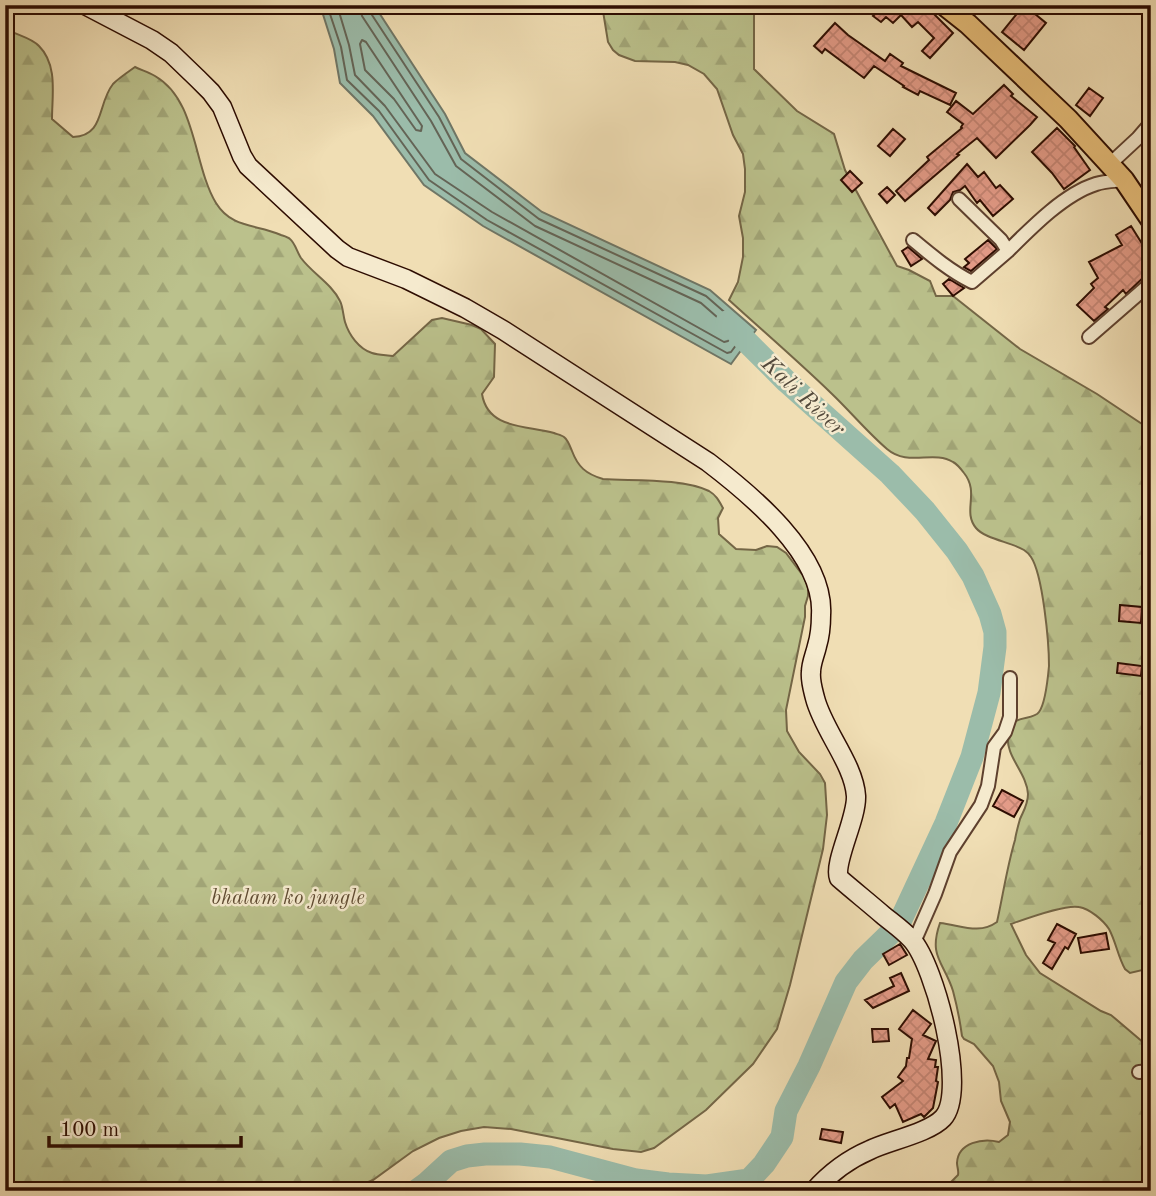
<svg xmlns="http://www.w3.org/2000/svg" width="1156" height="1196" viewBox="0 0 1156 1196" font-family="'Old Standard TT',serif">
<style>
.forest{fill:url(#forest-firs);stroke:#746646;stroke-width:2}
.water{fill:#9bbcaa;stroke:#6f7666;stroke-width:2}
.lines{fill:none;stroke-linecap:round;stroke-linejoin:round}
.shore{stroke:#646456;stroke-width:2}
.river{stroke:#9bbcaa;stroke-width:23}
.building{fill:url(#building-cross-hatch);stroke:#2d0c01;stroke-width:2}
.street-casing{stroke:#5e402e;stroke-width:16}
.secondary-casing{stroke:#2d0c01;stroke-width:21}
.primary-casing{stroke:#2d0c01;stroke-width:23}
.street{stroke:#f5eace;stroke-width:12}
.secondary{stroke:#f5eace;stroke-width:18}
.primary{stroke:#e8bf7a;stroke-width:19}
.labels{text-anchor:middle;stroke-width:5;stroke-linejoin:round;paint-order:stroke}
.park-label{font-size:21px;font-style:italic;fill:#5f4b32;stroke:#f5eace}
.water-label{font-size:23px;font-style:italic;fill:#544a3c;stroke:#f5eace}
</style>
<defs>
<pattern id="forest-firs" width="22" height="20" patternUnits="userSpaceOnUse" patternTransform="scale(1.75)"><rect width="22" height="20" fill="#bbc18c"/><path d="M5 1l3.5 6h-7zM16 11l3.5 6h-7z" fill="#a1a577"/></pattern>
<pattern id="building-cross-hatch" width="8" height="8" patternUnits="userSpaceOnUse" patternTransform="scale(1.75)"><rect width="8" height="8" fill="#e59c89"/><path d="M0 0l8 8M0 8l8-8" fill="none" stroke="#c58574"/></pattern>
</defs>
<rect width="100%" height="100%" fill="#f0deb4"/>
<filter id="stains"><feTurbulence type="fractalNoise" baseFrequency=".00286" numOctaves="4"/><feColorMatrix values="0 0 0 0 .2 0 0 0 0 .09 0 0 0 0 .02 0 0 0 .5 -.17"/></filter>
<radialGradient id="worn" r=".72"><stop offset=".6" stop-color="#630" stop-opacity="0"/><stop offset="1" stop-color="#630" stop-opacity=".3"/></radialGradient>
<path class="forest" d="M 602,5 L 754,5 L 754,69 L 797,111 L 834,134 L 845,170 L 897,266 L 909,270 L 930,281 L 936,296 L 953,296 L 1020,349 L 1097,394 L 1151,430 L 1151,968 L 1130,973 L 1125,969 C 1118,957 1116,942 1109,929 C 1103,920 1090,909 1079,907 C 1065,904 1025,919 1011,924 L 1026,955 L 1040,973 L 1101,1011 L 1111,1015 L 1151,1049 L 1151,1191 L 949,1191 L 951,1182 L 958,1175 C 959,1171 957,1167 957,1163 C 958,1142 983,1138 999,1142 L 1008,1135 L 1010,1122 L 1001,1101 L 999,1082 L 993,1066 L 974,1044 L 964,1039 L 962,1036 C 960,1021 957,1006 953,991 C 944,962 928,957 940,923 C 960,925 979,935 997,922 C 1003,895 1007,867 1015,840 C 1016,833 1018,826 1020,819 C 1024,810 1028,804 1028,794 C 1027,773 1005,756 1008,735 C 1011,712 1032,722 1039,712 C 1045,704 1048,677 1049,666 C 1049,643 1043,575 1031,557 C 1029,554 1027,552 1024,550 C 1011,542 985,539 976,528 C 962,511 980,493 964,473 C 961,469 957,464 953,462 C 933,450 908,467 887,449 C 867,432 850,411 831,393 C 798,361 763,331 729,300 L 738,282 L 743,257 L 743,238 L 739,216 L 745,192 L 745,169 L 743,154 L 733,135 L 717,89 L 704,74 L 688,65 L 675,62 L 635,61 L 619,55 L 613,50 L 608,42 Z
M 5,28 C 15,35 31,37 39,46 C 58,65 52,95 52,119 L 73,137 C 105,136 97,104 113,84 C 119,78 128,72 135,67 C 141,70 148,72 155,76 C 197,100 193,165 216,203 C 232,229 257,224 281,235 C 284,236 288,237 290,239 C 295,243 297,252 301,258 C 312,273 332,284 340,301 C 343,307 343,315 345,322 C 349,335 359,349 372,353 C 378,355 387,355 393,356 L 432,320 L 442,318 L 472,325 L 481,329 L 495,344 L 494,377 L 482,394 C 488,430 527,425 554,433 C 556,434 562,435 564,437 C 568,440 570,446 572,451 C 578,467 586,474 603,479 C 633,481 682,478 709,491 C 716,495 719,501 723,508 L 718,518 L 719,534 L 736,549 L 756,550 L 767,546 L 777,547 L 786,553 L 804,577 L 808,587 L 808,596 L 805,606 L 805,617 L 786,710 L 787,731 L 799,752 L 820,774 L 825,783 L 827,815 L 823,849 L 790,985 L 777,1029 L 753,1064 L 706,1110 L 654,1148 L 641,1152 L 613,1149 L 511,1129 L 484,1127 L 461,1131 L 439,1138 L 413,1151 L 373,1180 L 359,1186 L 340,1190 L 250,1191 L 148,1188 L 111,1191 L 5,1191 Z"/>
<path class="water" d="M 320,5 L 374,5 L 445,114 L 465,153 L 542,212 L 710,290 L 756,330 L 731,364 L 483,226 L 424,185 L 373,116 L 340,83 L 334,49 Z"/>
<g class="lines">
<path class="shore" d="M 327,5 L 341,47 L 347,80 L 379,111 L 429,180 L 487,220 L 727,353 L 731,352 L 745,333 L 745,330 L 706,296 L 539,219 L 461,159 L 439,117 L 370,12 L 368,5
M 337,5 L 349,45 L 355,75 L 385,106 L 435,174 L 492,212 L 724,342 L 728,341 L 733,334 L 733,331 L 701,303 L 535,226 L 456,166 L 431,121 L 362,16 L 360,5
M 362,40 L 366,42 L 422,126 L 421,131 L 416,130 L 394,99 L 365,70 L 360,44 Z"/>
<path class="river" d="M 416,1191 L 427,1183 L 451,1161 L 467,1156 L 485,1154 L 520,1154 L 550,1157 L 636,1180 L 668,1184 L 707,1186 L 749,1180 L 764,1164 L 782,1137 L 786,1111 L 809,1066 L 846,982 L 863,960 L 898,926 L 946,823 L 972,757 L 989,693 L 995,647 L 995,632 L 990,614 L 973,576 L 957,551 L 925,511 L 890,474 L 787,382 L 727,322"/>
</g>
<path class="building" d="M 874,5 L 925,5 L 953,33 L 930,58 L 922,51 L 934,38 L 918,22 L 912,27 L 901,15 L 893,23 L 886,17 L 881,22 L 873,16 L 879,10 Z
M 1024,5 L 1046,23 L 1024,50 L 1002,32 Z
M 835,23 L 848,35 L 885,61 L 890,54 L 903,63 L 901,66 L 956,93 L 950,105 L 920,91 L 918,95 L 903,87 L 904,86 L 874,66 L 864,78 L 825,49 L 822,53 L 814,46 Z
M 1004,85 L 1013,94 L 1011,96 L 1037,117 L 1030,125 L 996,158 L 977,138 L 957,154 L 959,155 L 905,201 L 896,191 L 929,160 L 927,157 L 962,128 L 961,127 L 963,124 L 947,112 L 956,101 L 973,114 Z
M 1089,88 L 1103,98 L 1090,116 L 1076,105 Z
M 1057,128 L 1075,146 L 1074,147 L 1090,170 L 1064,189 L 1052,173 L 1032,152 Z
M 893,129 L 905,139 L 890,156 L 878,146 Z
M 967,164 L 978,177 L 984,172 L 996,188 L 1000,185 L 1013,199 L 993,216 L 980,200 L 977,203 L 965,186 L 960,190 L 953,192 L 950,200 L 935,215 L 928,208 Z
M 850,171 L 862,183 L 852,192 L 841,180 Z
M 887,187 L 895,195 L 887,203 L 879,194 Z
M 1131,226 L 1151,258 L 1151,274 L 1145,276 L 1126,294 L 1123,290 L 1105,307 L 1108,309 L 1094,321 L 1077,305 L 1094,288 L 1091,284 L 1098,278 L 1089,262 L 1122,245 L 1116,235 Z
M 988,240 L 997,249 L 971,271 L 964,267 L 969,263 L 965,259 Z
M 908,247 L 922,259 L 911,266 L 902,251 Z
M 949,279 L 964,288 L 953,296 L 943,284 Z
M 1120,605 L 1142,607 L 1141,623 L 1119,621 Z
M 1118,663 L 1142,666 L 1141,676 L 1117,673 Z
M 1002,790 L 1023,801 L 1014,817 L 993,806 Z
M 1057,924 L 1076,934 L 1068,949 L 1065,947 L 1052,969 L 1043,963 L 1055,943 L 1048,940 Z
M 1106,933 L 1109,949 L 1081,953 L 1078,938 Z
M 900,944 L 907,955 L 889,965 L 883,954 Z
M 901,973 L 909,991 L 873,1008 L 865,1000 L 894,986 L 890,978 Z
M 913,1010 L 931,1024 L 923,1035 L 936,1041 L 928,1059 L 936,1060 L 935,1067 L 938,1067 L 936,1081 L 938,1082 L 933,1108 L 924,1117 L 921,1114 L 903,1122 L 895,1104 L 890,1108 L 882,1097 L 903,1081 L 898,1077 L 906,1066 L 907,1058 L 909,1058 L 912,1039 L 899,1029 Z
M 872,1029 L 888,1029 L 889,1041 L 873,1042 Z
M 822,1129 L 843,1132 L 841,1143 L 820,1139 Z"/>
<g class="lines">
<defs>
<path id="street" d="M 1110,164 L 1138,138 L 1151,123
M 959,199 L 1001,240 L 1008,251 C 1031,228 1064,194 1096,184 C 1105,181 1115,181 1124,180
M 913,240 C 931,255 950,271 972,282 L 1008,251
M 1089,337 L 1151,283
M 914,942 L 935,894 L 950,852 L 981,805 L 988,786 L 994,747 L 1005,732 L 1010,717 L 1010,678
M 1139,1072 L 1151,1071"/>
<path id="secondary" d="M 85,5 L 152,40 L 171,53 L 198,79 L 211,92 L 222,107 L 242,156 L 248,166 L 337,249 L 348,257 L 406,279 L 465,308 L 503,330 L 708,462 C 750,494 825,555 821,615 C 821,625 820,636 817,646 C 815,655 811,663 811,672 C 810,681 813,690 815,698 C 823,730 854,764 856,796 C 857,819 833,863 839,878 C 854,891 869,903 884,916 C 894,924 904,931 912,940 C 935,966 968,1091 943,1118 C 929,1133 888,1141 870,1150 C 849,1159 829,1174 814,1191"/>
<path id="primary" d="M 944,5 L 968,24 L 1068,119 L 1124,180 L 1151,220"/>
</defs>
<use href="#street" class="street-casing"/>
<use href="#secondary" class="secondary-casing"/>
<use href="#primary" class="primary-casing"/>
<use href="#street" class="street"/>
<use href="#secondary" class="secondary"/>
<use href="#primary" class="primary"/>
</g>
<g class="labels">
<g class="park-label">
<text x="288" y="904">bhalam ko jungle</text>
</g>
<g class="water-label">
<text transform="translate(804 395) rotate(43)" y="8">Kali River</text>
</g>
</g>
<rect width="1156" height="1196" fill="none" stroke="#f0deb4" stroke-width="28"/>
<rect x="7" y="7" width="1142" height="1182" fill="none" stroke="#2d0c01" stroke-width="3.5"/>
<rect x="14" y="14" width="1128" height="1168" fill="none" stroke="#2d0c01" stroke-width="2"/>
<path d="M49 1136v10h192v-10" fill="none" stroke="#2d0c01" stroke-width="3.5"/>
<text x="60" y="1136" font-size="21" fill="#2d0c01" stroke="#f5eace" stroke-width="5" paint-order="stroke">100 m</text>
<rect width="100%" height="100%" filter="url(#stains)"/>
<rect width="100%" height="100%" fill="url(#worn)"/>
</svg>
